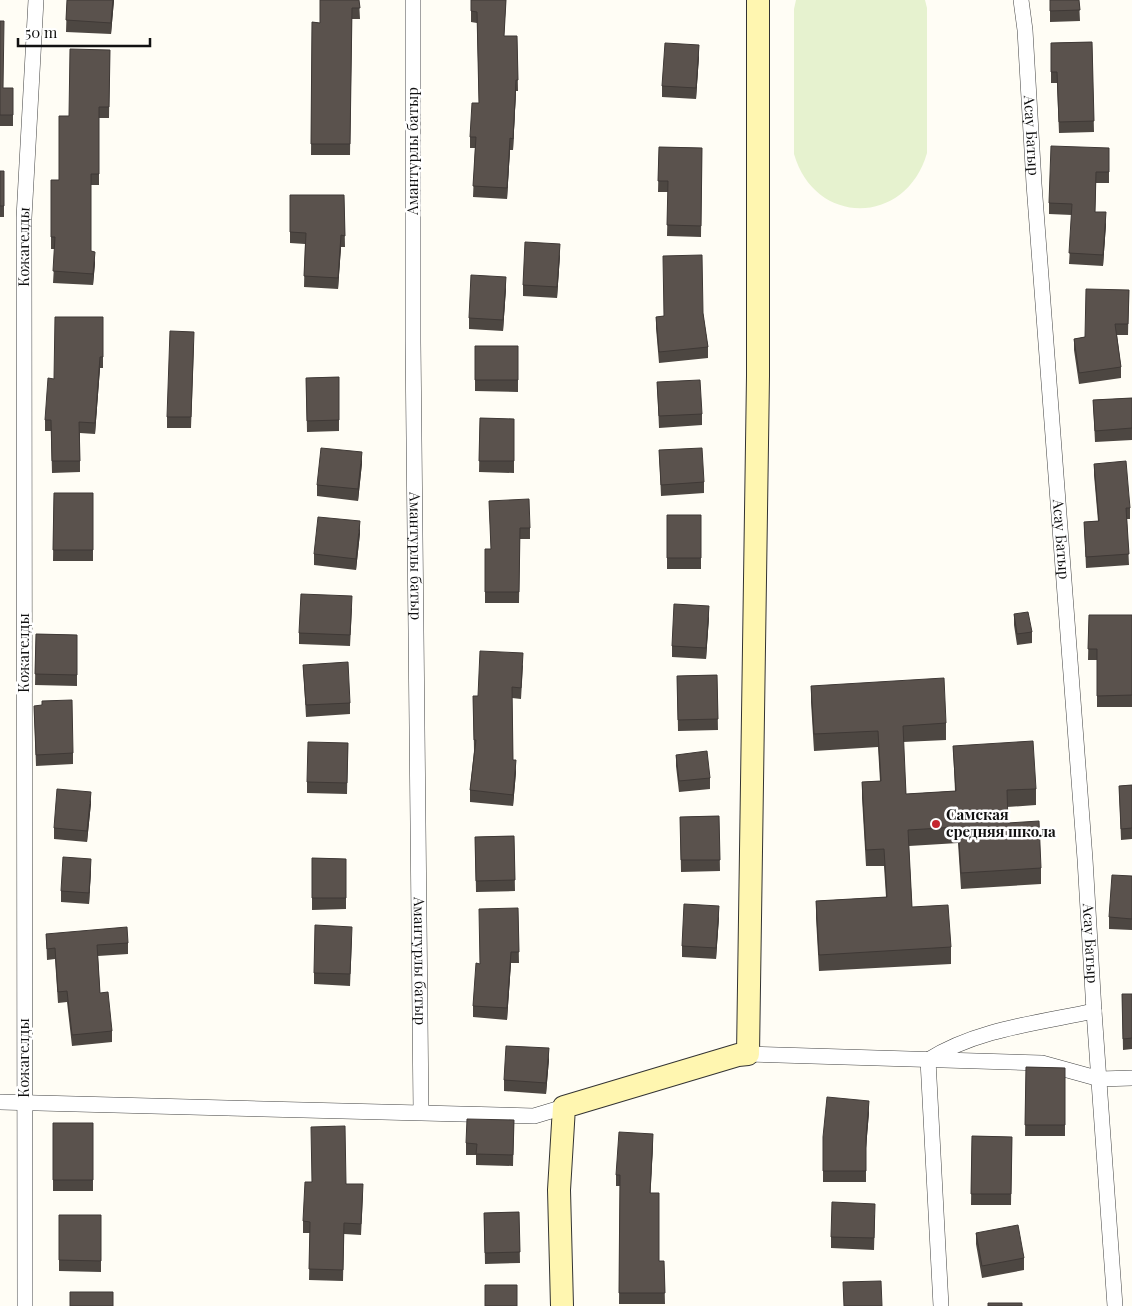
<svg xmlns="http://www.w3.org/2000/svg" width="1132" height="1306" viewBox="0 0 1132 1306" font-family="'Playfair Display',serif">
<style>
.pitch{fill:#e6f2cf}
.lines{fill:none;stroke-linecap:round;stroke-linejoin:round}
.street-casing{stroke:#444;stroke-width:16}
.secondary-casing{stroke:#333;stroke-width:24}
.street{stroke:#fff;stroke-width:15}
.secondary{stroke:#fff6b0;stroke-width:22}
.wall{fill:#4d4742}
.shaded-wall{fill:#3f3936}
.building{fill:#5a524d;stroke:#3f3936}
.poi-dot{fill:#c4262e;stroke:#fff;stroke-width:2}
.labels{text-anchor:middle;stroke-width:5;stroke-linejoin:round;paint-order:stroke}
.street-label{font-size:15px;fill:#111;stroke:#fff}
.poi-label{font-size:15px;font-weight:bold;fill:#111;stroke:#fff;text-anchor:start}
</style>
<rect width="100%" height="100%" fill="#fffdf5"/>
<path class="pitch" d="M 796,0 L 925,0 L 927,8 L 927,153 C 906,226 815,227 794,154 L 794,9 Z"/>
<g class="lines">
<defs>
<g id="street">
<path id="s1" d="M 413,0 L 413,342 L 421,1112"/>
<path id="s2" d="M 1021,0 L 1025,30 L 1034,184 L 1085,859 L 1094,1011 L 1115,1306"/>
<path d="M 748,1054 L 1042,1063 L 1100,1079 L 1132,1078"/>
<path d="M 0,1102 L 534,1116 L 564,1107"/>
<path id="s3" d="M 25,1306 L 24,218 L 36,0"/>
<path d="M 941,1306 L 928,1060 C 977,1029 1038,1023 1094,1011"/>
</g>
<path id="secondary" d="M 562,1306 L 559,1190 L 564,1107 L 738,1055 L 748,1054 L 758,376 L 758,0"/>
</defs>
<use href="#street" class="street-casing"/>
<use href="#secondary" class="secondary-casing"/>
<use href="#street" class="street"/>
<use href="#secondary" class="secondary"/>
</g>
<path class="wall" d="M 67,0 L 114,0 L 111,34 L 66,32 Z
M 359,0 L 360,19 L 352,19 L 350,155 L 311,155 L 312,22 L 320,23 Z
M 471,0 L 506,0 L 504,36 L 517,36 L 518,91 L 516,91 L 513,150 L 510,150 L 507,199 L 473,197 L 475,148 L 470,148 L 470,137 L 479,103 L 477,23 L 471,22 Z
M 1050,0 L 1079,0 L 1080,21 L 1050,22 Z
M 0,21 L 3,88 L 13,88 L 13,126 L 0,126 Z
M 1092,42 L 1094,132 L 1059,133 L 1057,83 L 1051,83 L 1051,43 Z
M 110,50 L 109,118 L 99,118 L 99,185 L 91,185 L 91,251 L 95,263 L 93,285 L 53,283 L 55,249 L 51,249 L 51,180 L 59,180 L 69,116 Z
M 699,56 L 696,99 L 662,97 L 662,86 Z
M 659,147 L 702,148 L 701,237 L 667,236 L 668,192 L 658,192 Z
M 1109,148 L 1109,183 L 1096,183 L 1095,212 L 1106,224 L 1103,266 L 1069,264 L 1072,215 L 1049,214 L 1049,203 Z
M 0,171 L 4,171 L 4,217 L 0,217 Z
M 290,195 L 344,195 L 345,247 L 341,247 L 338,289 L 304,287 L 305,244 L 290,243 Z
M 560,255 L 557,298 L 523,296 L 523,285 Z
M 506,288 L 503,331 L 469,329 L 469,318 Z
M 1129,290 L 1128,335 L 1117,335 L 1121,367 L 1121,378 L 1079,384 L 1074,350 L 1074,339 L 1085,337 Z
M 703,313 L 708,347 L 708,358 L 659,363 L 656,328 L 656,317 Z
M 103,317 L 103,368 L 100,368 L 95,434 L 80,433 L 80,472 L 52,473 L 51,431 L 45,431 L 45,420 L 54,379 Z
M 194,343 L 191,428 L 167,428 L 167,417 Z
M 475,346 L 518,346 L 518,392 L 475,391 Z
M 339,377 L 339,431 L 307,432 L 306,378 Z
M 657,382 L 702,414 L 702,425 L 659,428 Z
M 1132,398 L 1132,440 L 1095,442 L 1093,400 Z
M 480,418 L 514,419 L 514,473 L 479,472 Z
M 659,450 L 704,482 L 704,493 L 661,496 Z
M 362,463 L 358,501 L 317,496 L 317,485 Z
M 1094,464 L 1130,508 L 1130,519 L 1127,519 L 1129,565 L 1086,568 L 1084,522 L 1098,521 L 1094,475 Z
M 54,493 L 93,493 L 93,561 L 53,561 Z
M 489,501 L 530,528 L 530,539 L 520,539 L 519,603 L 485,603 L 485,549 L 491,549 Z
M 667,515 L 701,515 L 701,569 L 667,569 Z
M 360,533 L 356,570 L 314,565 L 314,554 Z
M 352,608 L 350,646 L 299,644 L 299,633 Z
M 1014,614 L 1032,632 L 1032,643 L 1017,645 L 1014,625 Z
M 1089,615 L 1132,615 L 1132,707 L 1097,707 L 1097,660 L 1088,660 Z
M 709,617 L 706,659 L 672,657 L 672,646 Z
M 36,634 L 77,635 L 77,686 L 35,685 Z
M 303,665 L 350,703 L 350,714 L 306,717 Z
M 523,665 L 521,699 L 512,698 L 513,760 L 516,772 L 513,806 L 470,802 L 470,790 L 474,751 L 473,696 L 478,696 Z
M 717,675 L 718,730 L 678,731 L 677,676 Z
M 811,686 L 946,723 L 946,740 L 903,742 L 906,794 L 955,791 L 953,746 L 1036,789 L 1036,805 L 1007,807 L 1008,823 L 1041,868 L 1041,884 L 961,889 L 958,843 L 909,846 L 912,907 L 951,947 L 951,964 L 819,971 L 816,918 L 816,901 L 886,897 L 884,866 L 866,866 L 862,798 L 862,782 L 880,781 L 878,747 L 814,751 L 811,702 Z
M 34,706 L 73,753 L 73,764 L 36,766 Z
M 348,743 L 347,794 L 307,793 L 307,782 Z
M 676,755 L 710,778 L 710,789 L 679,792 L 676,766 Z
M 1132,785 L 1132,839 L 1121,840 L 1119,786 Z
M 91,803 L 87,842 L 54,839 L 54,828 Z
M 719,816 L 720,871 L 681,872 L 680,817 Z
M 514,836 L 515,891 L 476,892 L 475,837 Z
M 312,858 L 346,859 L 346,909 L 312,910 Z
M 91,870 L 89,904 L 61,902 L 61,891 Z
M 1132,876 L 1132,930 L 1109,929 L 1109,917 Z
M 518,908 L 519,963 L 511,963 L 507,1020 L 473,1017 L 473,1006 L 480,964 Z
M 719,917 L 716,959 L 682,957 L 682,946 Z
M 46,934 L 128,943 L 128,954 L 98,956 L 100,993 L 112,1031 L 112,1042 L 72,1046 L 67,1002 L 58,1003 L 55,959 L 47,960 Z
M 352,938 L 350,986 L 314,984 L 314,973 Z
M 1122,994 L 1132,994 L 1132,1049 L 1123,1050 Z
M 549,1059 L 546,1094 L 504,1091 L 504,1080 Z
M 1026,1067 L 1065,1068 L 1065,1136 L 1025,1136 Z
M 869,1112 L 866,1148 L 866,1182 L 823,1182 L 823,1137 Z
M 514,1120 L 513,1166 L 476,1165 L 476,1155 L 466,1155 L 466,1143 Z
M 53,1123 L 93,1123 L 93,1191 L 53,1191 Z
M 972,1136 L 1012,1137 L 1011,1205 L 971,1205 Z
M 653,1145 L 650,1193 L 659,1261 L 664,1261 L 665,1304 L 619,1304 L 620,1186 L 616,1186 L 616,1175 Z
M 346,1184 L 363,1195 L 361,1235 L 344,1234 L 343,1281 L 309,1280 L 310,1233 L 303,1233 L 303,1221 Z
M 519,1212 L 520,1263 L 485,1264 L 484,1213 Z
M 59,1215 L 101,1215 L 101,1272 L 59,1271 Z
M 875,1215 L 874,1250 L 831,1248 L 831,1237 Z
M 976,1233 L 1024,1258 L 1024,1270 L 982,1278 L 976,1244 Z"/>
<path class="shaded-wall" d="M 113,0 L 114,0 L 111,34 L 111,23 Z
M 699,45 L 699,56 L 696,99 L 696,88 Z
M 516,80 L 516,91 L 513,150 L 513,139 Z
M 510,138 L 510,150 L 507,199 L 507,188 Z
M 1106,212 L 1106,224 L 1103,266 L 1103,255 Z
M 341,235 L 341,247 L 338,289 L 338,278 Z
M 560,244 L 560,255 L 557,298 L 557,287 Z
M 95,252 L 95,263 L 93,285 L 93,274 Z
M 506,277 L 506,288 L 503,331 L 503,320 Z
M 100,357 L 100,368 L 95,434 L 95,423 Z
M 362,452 L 362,463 L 358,501 L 358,489 Z
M 360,521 L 360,533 L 356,570 L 356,559 Z
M 709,606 L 709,617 L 706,659 L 706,648 Z
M 516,760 L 516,772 L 513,806 L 513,795 Z
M 91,792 L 91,803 L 87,842 L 87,831 Z
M 91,859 L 91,870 L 89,904 L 89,893 Z
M 719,906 L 719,917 L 716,959 L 716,948 Z
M 511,952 L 511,963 L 507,1020 L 507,1008 Z
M 549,1048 L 549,1059 L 546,1094 L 546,1083 Z
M 869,1101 L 869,1112 L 866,1148 L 866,1182 L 866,1137 Z
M 653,1134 L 653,1145 L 650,1204 L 650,1193 Z"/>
<path class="building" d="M 67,0 L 113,0 L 111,23 L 66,20 Z
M 320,0 L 359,0 L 360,8 L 352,8 L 350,144 L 311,144 L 312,22 L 320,23 Z
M 471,0 L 506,0 L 504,36 L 517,36 L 518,80 L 516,80 L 513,139 L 510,138 L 507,188 L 473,186 L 476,137 L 470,137 L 472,103 L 479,103 L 477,12 L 471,11 Z
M 1050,0 L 1079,0 L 1080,10 L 1050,11 Z
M 0,21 L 4,21 L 3,88 L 13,88 L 13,115 L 0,115 Z
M 1092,42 L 1094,121 L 1059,122 L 1057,72 L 1051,72 L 1051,43 Z
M 665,43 L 699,45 L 696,88 L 662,86 Z
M 70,49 L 110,50 L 109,107 L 99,107 L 99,174 L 91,174 L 91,251 L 95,252 L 93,274 L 53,271 L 55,237 L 51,237 L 51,180 L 59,180 L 59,116 L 69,116 Z
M 1051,146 L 1109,148 L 1109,172 L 1096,172 L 1095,212 L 1106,212 L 1103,255 L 1069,253 L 1072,204 L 1049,203 Z
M 659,147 L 702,148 L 701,226 L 667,225 L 668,181 L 658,181 Z
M 0,171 L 4,171 L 4,206 L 0,206 Z
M 290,195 L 344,195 L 345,236 L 341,235 L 338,278 L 304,276 L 306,233 L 290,232 Z
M 525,242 L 560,244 L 557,287 L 523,285 Z
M 702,255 L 703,313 L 708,347 L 659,352 L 656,317 L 664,316 L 663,256 Z
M 471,275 L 506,277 L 503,320 L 469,318 Z
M 1086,289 L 1129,290 L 1128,324 L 1115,324 L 1121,367 L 1079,373 L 1074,339 L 1085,337 Z
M 55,317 L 103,317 L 103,357 L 100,357 L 95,423 L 79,422 L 80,461 L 52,461 L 51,420 L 45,420 L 48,378 L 54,379 Z
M 170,331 L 194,332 L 191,417 L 167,417 Z
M 475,346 L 518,346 L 518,380 L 475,380 Z
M 339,377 L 339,420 L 307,421 L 306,378 Z
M 700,380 L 702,414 L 659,416 L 657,382 Z
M 1132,398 L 1132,428 L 1095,431 L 1093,400 Z
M 480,418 L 514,419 L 514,461 L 479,461 Z
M 321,448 L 362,452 L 358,489 L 317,485 Z
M 702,448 L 704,482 L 661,485 L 659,450 Z
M 1126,461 L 1130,508 L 1126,508 L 1129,554 L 1086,557 L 1084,522 L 1099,521 L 1094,464 Z
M 54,493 L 93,493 L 93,550 L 53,550 Z
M 529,499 L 530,528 L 520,528 L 519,592 L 485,592 L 485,549 L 491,549 L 489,501 Z
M 667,515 L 701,515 L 701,558 L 667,558 Z
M 318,517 L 360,521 L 356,559 L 314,554 Z
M 301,594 L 352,596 L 350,635 L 299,633 Z
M 674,604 L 709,606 L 706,648 L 672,646 Z
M 1028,612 L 1032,632 L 1017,634 L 1014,614 Z
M 1089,615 L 1132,615 L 1132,695 L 1097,696 L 1097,649 L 1088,649 Z
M 36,634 L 77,635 L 77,675 L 35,674 Z
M 480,651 L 523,653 L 521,688 L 512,687 L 513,760 L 516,760 L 513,795 L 470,790 L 476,740 L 474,740 L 473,696 L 478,696 Z
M 348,662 L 350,703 L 306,705 L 303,665 Z
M 717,675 L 718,719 L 678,720 L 677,676 Z
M 944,678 L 946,723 L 903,726 L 906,794 L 956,791 L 953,746 L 1033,741 L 1036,789 L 1007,790 L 1008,823 L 1039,821 L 1041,868 L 961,873 L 958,827 L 908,830 L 912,907 L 948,905 L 951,947 L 819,955 L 816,901 L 887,897 L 884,849 L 866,850 L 862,782 L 881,781 L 878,731 L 814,734 L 811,686 Z
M 72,700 L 73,753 L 36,755 L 34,706 L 42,705 L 42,701 Z
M 308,742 L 348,743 L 347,783 L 307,782 Z
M 707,751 L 710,778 L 679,781 L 676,755 Z
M 1132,785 L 1132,828 L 1121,829 L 1119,786 Z
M 57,789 L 91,792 L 87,831 L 54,828 Z
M 719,816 L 720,860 L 681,860 L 680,817 Z
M 514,836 L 515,880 L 476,881 L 475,837 Z
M 63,857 L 91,859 L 89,893 L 61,891 Z
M 312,858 L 346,859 L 346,898 L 312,898 Z
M 1112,875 L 1132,876 L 1132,919 L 1109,917 Z
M 684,904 L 719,906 L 716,948 L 682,946 Z
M 518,908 L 519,952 L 511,952 L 507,1008 L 473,1006 L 476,963 L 480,964 L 479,909 Z
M 315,925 L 352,927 L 350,974 L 314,973 Z
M 127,927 L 128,943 L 97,945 L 100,993 L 108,992 L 112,1031 L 72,1035 L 67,991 L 58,992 L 55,948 L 47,949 L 46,934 Z
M 1122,994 L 1132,994 L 1132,1038 L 1123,1039 Z
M 506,1046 L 549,1048 L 546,1083 L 504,1080 Z
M 1026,1067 L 1065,1068 L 1065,1125 L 1025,1125 Z
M 827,1097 L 869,1101 L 866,1137 L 866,1171 L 823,1171 L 823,1137 Z
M 467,1119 L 514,1120 L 513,1155 L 476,1154 L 477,1144 L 466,1143 Z
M 53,1123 L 93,1123 L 93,1180 L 53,1180 Z
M 345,1126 L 346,1184 L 363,1184 L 361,1224 L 344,1223 L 343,1270 L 309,1269 L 310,1222 L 303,1221 L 305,1182 L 312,1182 L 311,1127 Z
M 619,1132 L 653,1134 L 650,1193 L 659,1193 L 659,1261 L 664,1261 L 665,1293 L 619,1293 L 620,1175 L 616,1175 Z
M 972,1136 L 1012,1137 L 1011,1194 L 971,1194 Z
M 832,1202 L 875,1204 L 874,1238 L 831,1237 Z
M 519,1212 L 520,1252 L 485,1253 L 484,1213 Z
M 59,1215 L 101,1215 L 101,1261 L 59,1260 Z
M 1018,1225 L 1024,1258 L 982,1266 L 976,1233 Z
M 881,1281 L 882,1306 L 844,1306 L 843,1282 Z
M 485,1285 L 517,1285 L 517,1306 L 485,1306 Z
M 70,1292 L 113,1292 L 113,1306 L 70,1306 Z
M 988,1303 L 1022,1303 L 1022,1306 L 988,1306 Z"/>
<circle class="poi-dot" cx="936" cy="824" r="5"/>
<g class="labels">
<g class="street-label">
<text dy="5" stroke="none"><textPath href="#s2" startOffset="136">Асау Батыр</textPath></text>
<text transform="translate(413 151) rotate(-90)" y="5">Амантурлы батыр</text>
<text dy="5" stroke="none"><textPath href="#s3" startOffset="1059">Кожагелды</textPath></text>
<text dy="5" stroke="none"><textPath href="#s2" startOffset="541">Асау Батыр</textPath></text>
<text dy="5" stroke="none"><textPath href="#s1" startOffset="556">Амантурлы батыр</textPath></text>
<text transform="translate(24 653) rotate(-90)" y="5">Кожагелды</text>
<text dy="5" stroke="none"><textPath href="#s2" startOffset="946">Асау Батыр</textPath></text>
<text dy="5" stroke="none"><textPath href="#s1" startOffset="961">Амантурлы батыр</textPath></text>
<text transform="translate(24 1058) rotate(-90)" y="5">Кожагелды</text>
</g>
<g class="poi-label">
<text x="946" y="820">Самская<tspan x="946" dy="17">средняя школа</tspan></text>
</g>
</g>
<path d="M18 38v8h132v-8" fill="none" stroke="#111111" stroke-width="2.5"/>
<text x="25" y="38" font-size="15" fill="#111111" stroke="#ffffff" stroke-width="4" paint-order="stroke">50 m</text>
</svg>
